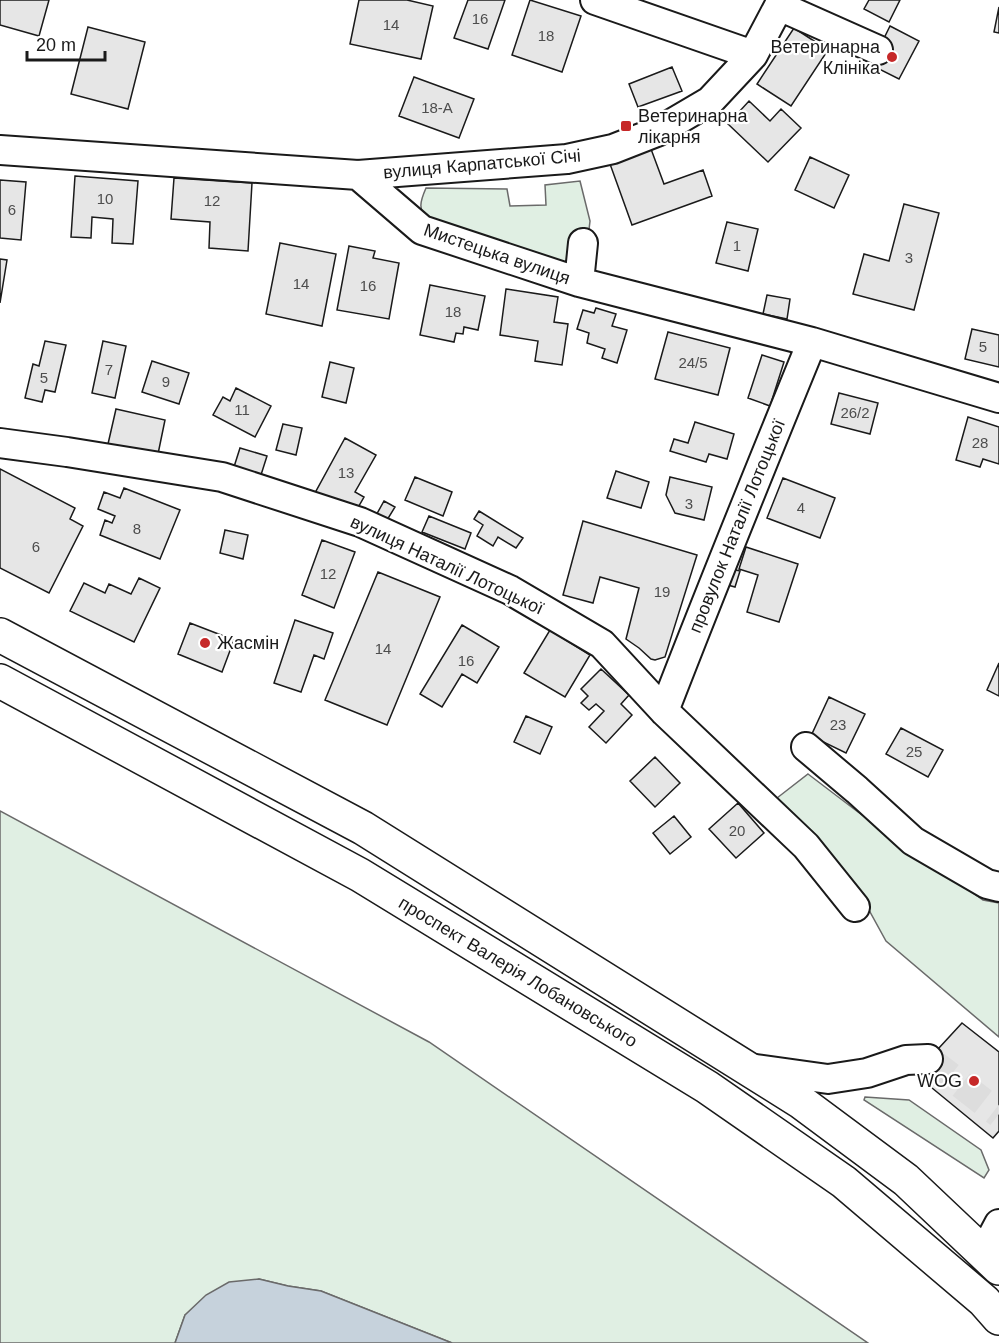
<svg xmlns="http://www.w3.org/2000/svg" width="999" height="1343" viewBox="0 0 999 1343" font-family="Arial,sans-serif">
<style>
.green{fill:#e0efe3;stroke:#6a6a6a;stroke-width:1.5}
.water{fill:#c6d2dc;stroke:#6a6a6a;stroke-width:1.5}
.building{fill:#e6e6e6;stroke:#1a1a1a;stroke-width:1.5}
.lines{fill:none;stroke-linecap:round;stroke-linejoin:round}
.minor-tunnel{stroke:#ddd;stroke-width:28;stroke-dasharray:28 14;stroke-linecap:butt}
.minor-casing{stroke:#1a1a1a;stroke-width:32}
.major-casing{stroke:#1a1a1a;stroke-width:36}
.minor{stroke:#fff;stroke-width:28}
.major{stroke:#fff;stroke-width:33}
.poi-dot{fill:#c62828;stroke:#fff;stroke-width:2}
.labels{text-anchor:middle;stroke-width:4.5;stroke-linejoin:round;paint-order:stroke}
.number-label{font-size:15px;fill:#4d4d4d}
.poi-label{font-size:18px;fill:#1a1a1a;stroke:#fff;text-anchor:end}
.street-label{font-size:18px;fill:#1a1a1a;stroke:#fff}
</style>
<rect width="100%" height="100%" fill="#fff"/>
<path class="green" d="M 580,181 L 590,221 L 588,238 L 574,271 L 427,223 C 419,207 419,204 426,188 L 507,189 L 510,206 L 546,205 L 545,185 Z
M 808,774 L 858,812 L 983,900 L 999,903 L 999,1037 L 886,941 L 859,892 L 777,798 Z
M 0,811 L 429,1042 L 868,1343 L 452,1343 L 321,1291 L 288,1286 L 259,1279 L 185,1315 L 175,1343 L 0,1343 Z
M 865,1097 L 909,1100 L 981,1150 L 989,1170 L 984,1178 L 864,1100 Z"/>
<path class="water" d="M 259,1279 L 288,1286 L 321,1291 L 452,1343 L 175,1343 L 185,1315 L 206,1295 L 229,1282 Z"/>
<path class="building" d="M 0,0 L 49,0 L 39,36 L 0,25 Z
M 359,0 L 407,0 L 433,6 L 421,59 L 350,44 Z
M 468,0 L 505,0 L 488,49 L 454,38 Z
M 530,0 L 581,16 L 562,72 L 512,55 Z
M 869,0 L 900,0 L 889,22 L 864,9 Z
M 999,7 L 999,33 L 994,32 Z
M 890,26 L 919,41 L 899,79 L 871,65 Z
M 88,27 L 145,42 L 128,109 L 71,94 Z
M 794,28 L 828,50 L 791,106 L 757,84 Z
M 672,67 L 682,91 L 638,107 L 629,84 Z
M 414,77 L 474,99 L 459,138 L 399,116 Z
M 749,101 L 770,121 L 781,109 L 801,128 L 768,162 L 728,124 Z
M 651,149 L 664,184 L 703,170 L 712,196 L 632,225 L 610,164 Z
M 810,157 L 849,175 L 834,208 L 795,190 Z
M 75,176 L 138,181 L 133,244 L 112,243 L 113,219 L 92,217 L 91,238 L 71,237 Z
M 174,178 L 252,183 L 248,251 L 209,248 L 210,222 L 171,219 Z
M 0,180 L 26,182 L 21,240 L 0,238 Z
M 904,204 L 939,213 L 914,310 L 853,294 L 864,254 L 889,261 Z
M 727,222 L 758,229 L 748,271 L 716,263 Z
M 280,243 L 336,254 L 322,326 L 266,314 Z
M 349,246 L 375,251 L 373,258 L 399,263 L 389,319 L 337,310 Z
M 0,259 L 7,260 L 0,303 Z
M 430,285 L 485,296 L 478,330 L 464,327 L 463,334 L 456,333 L 454,342 L 420,335 Z
M 506,289 L 558,297 L 554,322 L 568,324 L 562,365 L 535,361 L 538,341 L 500,335 Z
M 767,295 L 790,299 L 787,319 L 763,314 Z
M 596,308 L 616,314 L 612,326 L 627,330 L 617,363 L 602,358 L 605,349 L 587,343 L 589,333 L 577,329 L 583,310 L 594,313 Z
M 972,329 L 999,335 L 999,367 L 965,359 Z
M 668,332 L 730,348 L 718,395 L 655,379 Z
M 45,341 L 66,345 L 55,392 L 45,390 L 42,402 L 25,398 L 33,364 L 39,366 Z
M 103,341 L 126,346 L 115,398 L 92,393 Z
M 762,355 L 784,362 L 770,406 L 748,398 Z
M 152,361 L 189,373 L 179,404 L 142,392 Z
M 330,362 L 354,368 L 346,403 L 322,397 Z
M 236,388 L 271,406 L 255,437 L 213,415 L 223,397 L 230,401 Z
M 839,393 L 878,403 L 870,434 L 831,424 Z
M 116,409 L 165,420 L 158,454 L 108,444 Z
M 968,417 L 999,427 L 999,464 L 983,459 L 980,467 L 956,460 Z
M 695,422 L 734,434 L 727,459 L 709,454 L 706,462 L 670,451 L 674,439 L 688,443 Z
M 283,424 L 302,428 L 296,455 L 276,450 Z
M 345,438 L 376,455 L 355,492 L 364,497 L 356,511 L 315,493 Z
M 240,448 L 267,456 L 260,478 L 233,470 Z
M 0,469 L 75,508 L 70,519 L 83,526 L 49,593 L 0,568 Z
M 616,471 L 649,482 L 641,508 L 607,498 Z
M 415,477 L 452,492 L 443,516 L 405,500 Z
M 670,477 L 712,487 L 704,520 L 675,513 L 666,495 Z
M 783,478 L 835,498 L 820,538 L 767,518 Z
M 124,488 L 180,510 L 160,559 L 100,535 L 105,520 L 112,523 L 115,516 L 98,509 L 104,492 L 120,498 Z
M 384,501 L 395,507 L 384,525 L 374,519 Z
M 479,511 L 523,538 L 516,548 L 498,537 L 493,546 L 477,536 L 483,525 L 474,519 Z
M 429,516 L 471,533 L 465,549 L 422,532 Z
M 583,521 L 697,555 L 665,657 L 655,660 L 651,659 L 639,648 L 626,639 L 639,588 L 600,577 L 593,603 L 563,595 Z
M 225,530 L 248,535 L 243,559 L 220,553 Z
M 322,540 L 355,552 L 334,608 L 302,595 Z
M 746,547 L 798,564 L 779,622 L 747,612 L 758,575 L 739,569 Z
M 728,568 L 740,571 L 735,587 L 724,584 Z
M 378,572 L 440,597 L 387,725 L 325,700 Z
M 139,578 L 160,588 L 134,642 L 70,611 L 84,583 L 105,593 L 109,584 L 131,594 Z
M 295,620 L 333,633 L 324,659 L 314,655 L 301,692 L 274,683 Z
M 190,623 L 234,640 L 222,672 L 178,654 Z
M 462,625 L 499,647 L 477,683 L 462,674 L 442,707 L 420,694 Z
M 550,630 L 590,655 L 565,697 L 524,673 Z
M 999,663 L 999,696 L 987,690 Z
M 601,669 L 629,695 L 621,704 L 632,715 L 606,743 L 589,727 L 604,711 L 596,704 L 589,710 L 581,703 L 588,696 L 581,689 Z
M 829,697 L 865,714 L 846,753 L 811,736 Z
M 526,716 L 552,727 L 540,754 L 514,742 Z
M 901,728 L 943,750 L 928,777 L 886,754 Z
M 655,757 L 680,783 L 655,807 L 630,781 Z
M 738,803 L 764,833 L 736,858 L 709,829 Z
M 674,816 L 691,837 L 670,854 L 653,833 Z
M 962,1023 L 999,1052 L 999,1131 L 993,1138 L 915,1074 Z"/>
<g class="lines">
<path class="minor-tunnel" d="M 928,1059 L 999,1114"/>
<defs>
<path id="minor" d="M 595,0 L 753,55
M 779,6 L 878,50
M 0,150 L 358,175 L 567,159 L 613,149 L 659,131 L 710,101 L 753,55 L 782,0
M 358,175 L 422,230 L 579,282 L 812,342 L 999,398
M 579,282 L 583,243
M 0,443 L 67,452 L 222,477 L 360,522 L 510,590 L 602,644 L 664,711 L 806,846 L 855,907
M 664,711 C 712,587 762,464 812,342
M 806,747 L 857,790 L 913,841 L 987,884 L 999,887
M 748,1068 L 828,1079 L 867,1073 L 906,1060 L 928,1059
M 986,1254 L 991,1239 L 999,1224"/>
<path id="major" d="M 0,635 L 363,828 L 801,1102 L 906,1180 L 999,1268
M 0,681 L 360,875 L 707,1087 L 844,1182 L 984,1301 L 999,1318"/>
</defs>
<use href="#minor" class="minor-casing"/>
<use href="#major" class="major-casing"/>
<use href="#minor" class="minor"/>
<use href="#major" class="major"/>
</g>
<g class="poi-dot">
<circle cx="892" cy="57" r="6"/>
<rect x="620" y="120" width="12" height="12" rx="3"/>
<circle cx="205" cy="643" r="6"/>
<circle cx="974" cy="1081" r="6"/>
</g>
<g class="labels">
<g class="number-label">
<text x="480" y="24">16</text>
<text x="391" y="30">14</text>
<text x="546" y="41">18</text>
<text x="437" y="113">18-А</text>
<text x="105" y="204">10</text>
<text x="212" y="206">12</text>
<text x="12" y="215">6</text>
<text x="737" y="251">1</text>
<text x="909" y="263">3</text>
<text x="301" y="289">14</text>
<text x="368" y="291">16</text>
<text x="453" y="317">18</text>
<text x="983" y="352">5</text>
<text x="693" y="368">24/5</text>
<text x="109" y="375">7</text>
<text x="44" y="383">5</text>
<text x="166" y="387">9</text>
<text x="242" y="415">11</text>
<text x="855" y="418">26/2</text>
<text x="980" y="448">28</text>
<text x="346" y="478">13</text>
<text x="689" y="509">3</text>
<text x="801" y="513">4</text>
<text x="137" y="534">8</text>
<text x="36" y="552">6</text>
<text x="328" y="579">12</text>
<text x="662" y="597">19</text>
<text x="383" y="654">14</text>
<text x="466" y="666">16</text>
<text x="838" y="730">23</text>
<text x="914" y="757">25</text>
<text x="737" y="836">20</text>
</g>
<g class="poi-label">
<text x="880" y="53">Ветеринарна<tspan x="880" dy="21">Клініка</tspan></text>
<text x="638" y="122" text-anchor="start">Ветеринарна<tspan x="638" dy="21">лікарня</tspan></text>
<text x="217" y="649" text-anchor="start">Жасмін</text>
<text x="962" y="1087">WOG</text>
</g>
<g class="street-label">
<text transform="translate(482 164) rotate(-5)" y="6">вулиця Карпатської Січі</text>
<text transform="translate(497 254) rotate(19)" y="6">Мистецька вулиця</text>
<text transform="translate(737 526) rotate(-68)" y="6">провулок Наталії Лотоцької</text>
<text transform="translate(447 565) rotate(25)" y="6">вулиця Наталії Лотоцької</text>
<text transform="translate(518 972) rotate(31)" y="6">проспект Валерія Лобановського</text>
</g>
</g>
<path d="M27 51v9h78v-9" fill="none" stroke="#1a1a1a" stroke-width="3"/>
<text x="36" y="51" font-size="18" fill="#1a1a1a" stroke="#ffffff" stroke-width="4.5" paint-order="stroke">20 m</text>
</svg>
